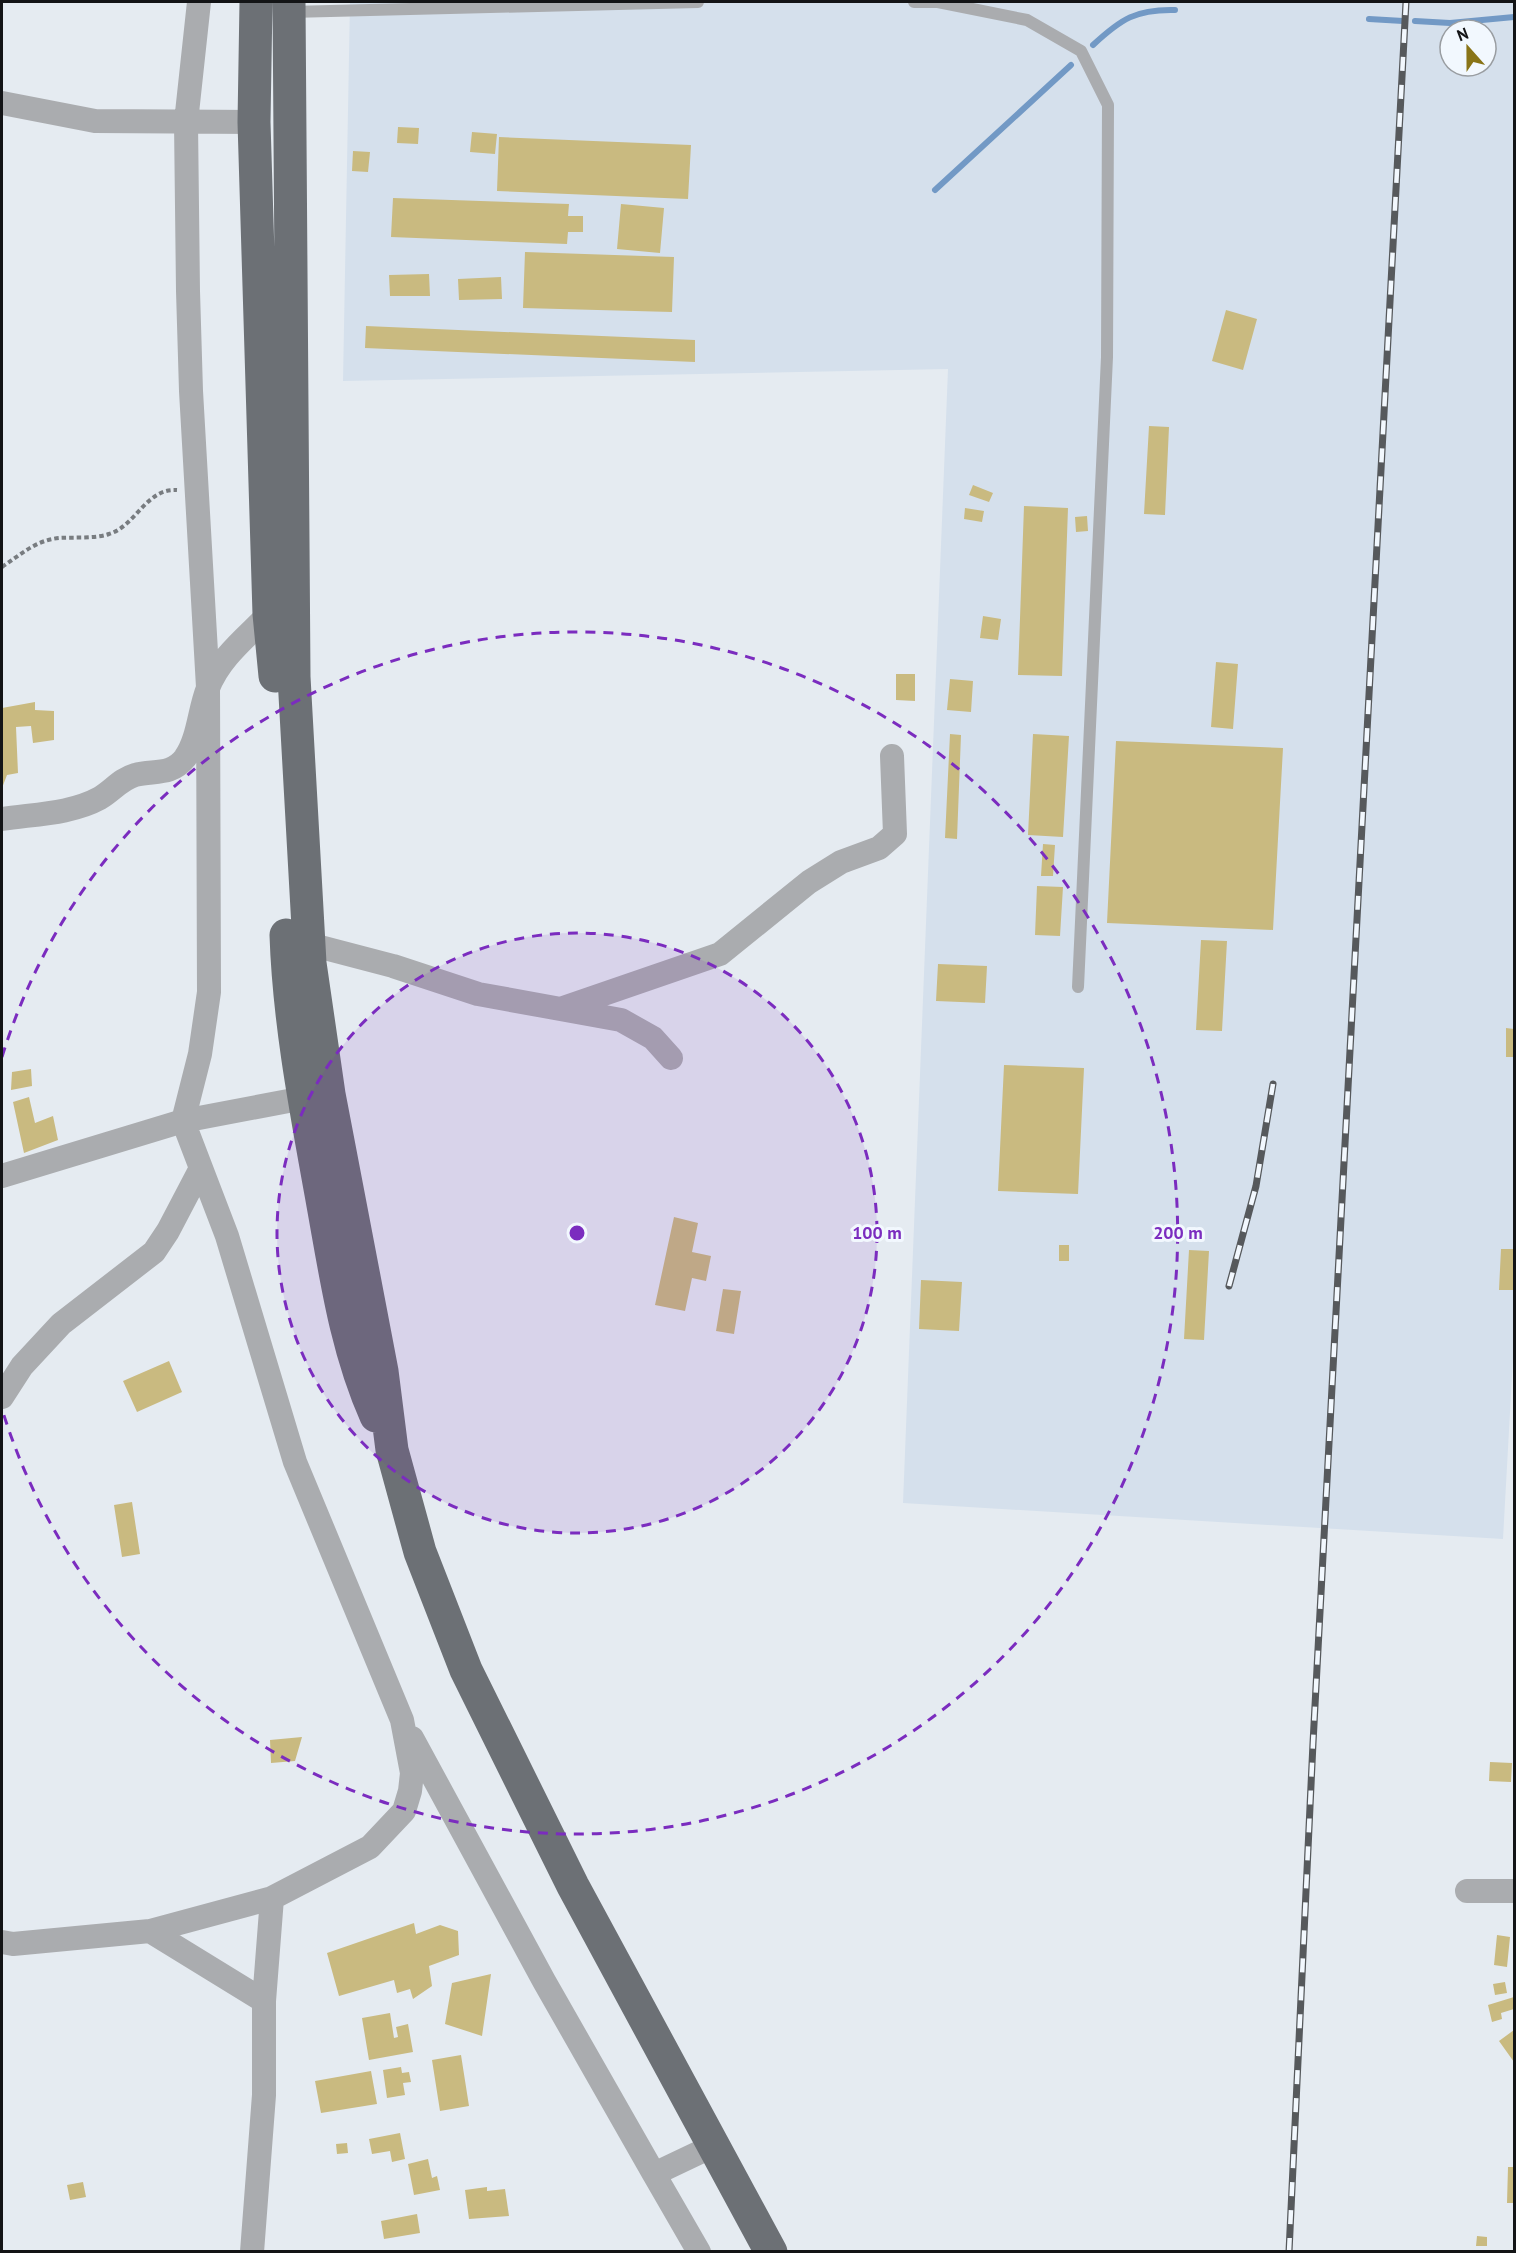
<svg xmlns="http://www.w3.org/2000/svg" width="1516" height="2253" viewBox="0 0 1516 2253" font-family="'PT Sans',sans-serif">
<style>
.built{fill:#d5e0ec;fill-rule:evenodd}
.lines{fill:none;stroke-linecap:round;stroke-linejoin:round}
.stream{stroke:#7299c5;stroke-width:6}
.building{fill:#c9ba80}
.path{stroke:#787c80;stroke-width:4;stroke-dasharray:4.5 3;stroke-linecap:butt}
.service{stroke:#aaacaf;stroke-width:12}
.minor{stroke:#aaacaf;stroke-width:24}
.trunk{stroke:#6c7075;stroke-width:33}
.rail-casing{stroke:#56595c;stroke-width:7}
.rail{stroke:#f2f8fe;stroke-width:4.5;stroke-dasharray:14;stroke-linecap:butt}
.ring{fill:none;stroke:#7b2cbf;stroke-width:3;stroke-dasharray:10 8}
.centre{fill:#7b2cbf;stroke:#f2f8fe;stroke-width:3}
.ring-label{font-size:18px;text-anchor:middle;font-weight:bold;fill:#7b2cbf;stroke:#f2f8fe;stroke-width:6;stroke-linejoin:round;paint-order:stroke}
</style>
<rect width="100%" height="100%" fill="#e5ebf1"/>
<path class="built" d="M 350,2 L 1514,2 L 1514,1340 L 1503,1539 L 903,1503 L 948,369 L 343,381 ZM 1450,30 L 1486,30 L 1486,66 L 1450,66 Z"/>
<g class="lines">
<path class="stream" d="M 1369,19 L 1403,21
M 1415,21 L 1450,23 L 1514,17
M 1093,45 C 1121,19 1136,9 1175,10
M 935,190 L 1071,65"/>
</g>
<path class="building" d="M 398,127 L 419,128 L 418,144 L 397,143 Z
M 472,132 L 497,134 L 495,154 L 470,152 Z
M 499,137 L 691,145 L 688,199 L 497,191 Z
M 353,151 L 370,152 L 368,172 L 352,171 Z
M 393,198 L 569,204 L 568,216 L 583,216 L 583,232 L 568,232 L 567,244 L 391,237 Z
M 621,204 L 664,208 L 660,253 L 617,249 Z
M 525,252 L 674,257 L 672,312 L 523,308 Z
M 429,274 L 430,296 L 390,296 L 389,275 Z
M 501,277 L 502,299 L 459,300 L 458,279 Z
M 1226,310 L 1257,319 L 1243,370 L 1212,361 Z
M 366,326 L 695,340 L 695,362 L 365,348 Z
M 1149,426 L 1169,427 L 1165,515 L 1144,514 Z
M 973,485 L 993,493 L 989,502 L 969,495 Z
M 1024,506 L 1068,508 L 1062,676 L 1018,675 Z
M 965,508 L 984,511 L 982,522 L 964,519 Z
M 1087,516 L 1088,531 L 1076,532 L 1075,517 Z
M 983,616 L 1001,619 L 998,640 L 980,638 Z
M 1216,662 L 1238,664 L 1233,729 L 1211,727 Z
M 896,674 L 915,674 L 915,701 L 896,700 Z
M 950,679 L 973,681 L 971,712 L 947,710 Z
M 35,702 L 35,710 L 54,711 L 54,740 L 33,743 L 31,726 L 16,727 L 18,773 L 7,775 L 2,788 L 2,708 Z
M 950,734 L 961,735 L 957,839 L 945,838 Z
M 1033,734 L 1069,736 L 1063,837 L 1028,835 Z
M 1116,741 L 1283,748 L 1273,930 L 1107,923 Z
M 1043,844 L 1055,845 L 1053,876 L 1041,876 Z
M 1037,886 L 1063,887 L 1060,936 L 1035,935 Z
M 1201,940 L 1227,941 L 1222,1031 L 1196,1030 Z
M 938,964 L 987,966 L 985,1003 L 936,1001 Z
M 1506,1028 L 1514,1029 L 1514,1057 L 1506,1057 Z
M 1004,1065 L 1084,1068 L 1078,1194 L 998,1191 Z
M 31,1069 L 32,1086 L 11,1090 L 12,1072 Z
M 29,1097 L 35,1123 L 53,1116 L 58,1140 L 24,1153 L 13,1102 Z
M 674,1217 L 698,1223 L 692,1252 L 711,1256 L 706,1281 L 692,1278 L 685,1311 L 655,1305 Z
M 1059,1245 L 1069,1245 L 1069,1261 L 1059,1261 Z
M 1501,1249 L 1514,1249 L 1513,1290 L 1499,1290 Z
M 1189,1250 L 1209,1251 L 1204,1340 L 1184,1339 Z
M 921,1280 L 962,1282 L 959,1331 L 919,1329 Z
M 723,1289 L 741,1291 L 734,1334 L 716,1331 Z
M 169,1361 L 182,1392 L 137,1412 L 123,1381 Z
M 132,1502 L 140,1554 L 122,1557 L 114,1505 Z
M 302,1737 L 295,1761 L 271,1763 L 270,1740 Z
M 1490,1762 L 1512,1763 L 1511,1782 L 1489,1781 Z
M 414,1923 L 416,1934 L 440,1925 L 458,1931 L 459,1955 L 429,1966 L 432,1986 L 413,1999 L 410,1989 L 397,1993 L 394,1980 L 339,1996 L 327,1953 Z
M 1497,1935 L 1510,1937 L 1507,1967 L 1494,1965 Z
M 491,1974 L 482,2036 L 445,2024 L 452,1983 Z
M 1505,1982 L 1507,1993 L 1495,1995 L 1493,1984 Z
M 1514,1997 L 1514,2009 L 1501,2013 L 1502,2019 L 1492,2022 L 1488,2005 Z
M 390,2013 L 394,2038 L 398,2037 L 396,2027 L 408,2024 L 413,2052 L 369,2060 L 362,2018 Z
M 1514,2030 L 1514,2062 L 1499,2041 Z
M 461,2055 L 469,2106 L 440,2111 L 432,2060 Z
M 401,2067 L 402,2073 L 409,2072 L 411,2082 L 403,2083 L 405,2095 L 387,2098 L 383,2070 Z
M 371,2071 L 377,2104 L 321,2113 L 315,2081 Z
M 400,2133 L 405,2159 L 392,2162 L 390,2151 L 372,2154 L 369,2139 Z
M 347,2143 L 348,2153 L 337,2154 L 336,2144 Z
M 428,2159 L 432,2178 L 437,2176 L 440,2190 L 414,2195 L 408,2164 Z
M 1508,2167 L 1514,2167 L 1514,2203 L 1507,2203 Z
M 83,2182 L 86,2197 L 70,2200 L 67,2185 Z
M 487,2187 L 487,2191 L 505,2189 L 509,2216 L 469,2219 L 465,2190 Z
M 417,2214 L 420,2233 L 384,2239 L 381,2221 Z
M 1477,2236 L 1487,2237 L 1487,2246 L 1476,2246 Z"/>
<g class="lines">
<path class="path" d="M 2,567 C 20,555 36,540 59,538 C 74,537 94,539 109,534 C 136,526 146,488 177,490"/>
<path class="service" d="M 914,2 L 938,2 L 1027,20 L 1081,51 L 1108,105 L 1107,357 L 1078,987
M 290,12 L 698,2"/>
<path class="minor" d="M 2,103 L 95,121 L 254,122
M 2,819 C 34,814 71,814 100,798 C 112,791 121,779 135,775 C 154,770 171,776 185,758 C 199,738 199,710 208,688 C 220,657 247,637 269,614
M 309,944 L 393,966 L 478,994 L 621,1020 L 653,1038 L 671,1058
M 563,1008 L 720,954 L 809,882 L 841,862 L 879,848 L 895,834 L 892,756
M 2,1176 L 183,1121 L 320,1095
M 2,1397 L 22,1366 L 61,1324 L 154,1252 L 168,1231 L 201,1168
M 412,1738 L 544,1981 L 654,2174 L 715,2145
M 1467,1891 L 1514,1891
M 150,1931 L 264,2001
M 2,1942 L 13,1944 L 150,1931 L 272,1898 L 370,1847 L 404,1811 L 410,1791 L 412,1773 L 402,1720 L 295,1462 L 227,1236 L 183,1121 L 200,1054 L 209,992 L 208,687 L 191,391 L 188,291 L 186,122 L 199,2
M 654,2174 L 699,2252
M 252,2252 L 264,2095 L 264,2001 L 272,1898"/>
<path class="trunk" d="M 256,2 L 254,122 L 269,614 L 275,676
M 289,2 L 294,677 L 310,963 L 329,1094 L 382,1371 L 392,1450 L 420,1552 L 466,1670 L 573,1886 L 771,2252
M 286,935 C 289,1025 307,1116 323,1205 C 336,1277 346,1349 376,1416"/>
<defs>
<path id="rail" d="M 1229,1286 L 1256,1186 L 1273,1084
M 1289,2252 L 1313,1743 L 1406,2"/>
</defs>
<use href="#rail" class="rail-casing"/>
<use href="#rail" class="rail"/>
</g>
<circle cx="577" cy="1233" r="300" fill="#7b2cbf" fill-opacity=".12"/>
<g class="ring">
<circle cx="577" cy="1233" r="300"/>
<path d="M2 1057A601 601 0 1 1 2 1409"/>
</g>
<circle cx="577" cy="1233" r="9" class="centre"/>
<g class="ring-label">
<text x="877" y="1239">100 m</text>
<text x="1178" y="1239">200 m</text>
</g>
<rect width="1516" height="2253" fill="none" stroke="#131416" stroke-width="6"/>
<g transform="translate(1468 48) rotate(339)"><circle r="28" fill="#f2f8fe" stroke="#999da1" stroke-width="1.5"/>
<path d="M0-4.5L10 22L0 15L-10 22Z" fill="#897417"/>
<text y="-9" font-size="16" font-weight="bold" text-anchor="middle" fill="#131416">N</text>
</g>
</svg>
